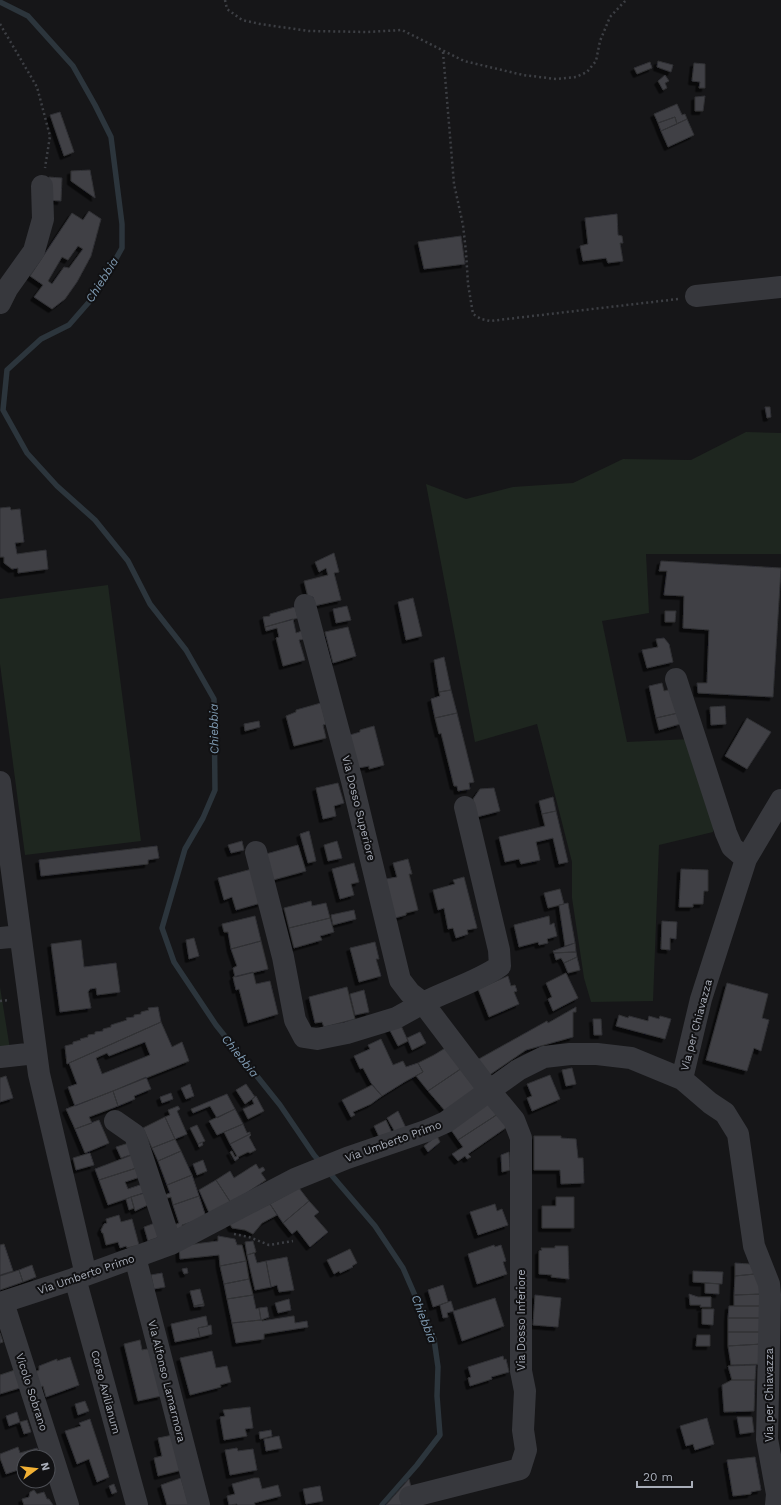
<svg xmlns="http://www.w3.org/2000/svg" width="781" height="1505" viewBox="0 0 781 1505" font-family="'Work Sans',sans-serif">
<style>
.green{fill:#1e261f}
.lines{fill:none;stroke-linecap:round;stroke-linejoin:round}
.stream{stroke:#2c353c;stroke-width:5.5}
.building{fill:#404145;stroke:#303034;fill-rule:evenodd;filter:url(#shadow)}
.path{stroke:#3d3f44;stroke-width:2.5;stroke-dasharray:2 3;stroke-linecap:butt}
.minor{stroke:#37383d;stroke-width:22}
.labels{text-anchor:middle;stroke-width:4;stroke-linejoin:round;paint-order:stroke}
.street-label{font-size:11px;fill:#a8adb8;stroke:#111113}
.water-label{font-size:12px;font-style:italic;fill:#7f9bb3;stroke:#111113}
</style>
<defs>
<filter id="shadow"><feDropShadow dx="-3.5" dy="3.5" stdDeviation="0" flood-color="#0009"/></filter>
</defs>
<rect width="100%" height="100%" fill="#161618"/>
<path class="green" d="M 746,432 L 781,433 L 781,554 L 646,554 L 649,613 L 602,621 L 627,742 L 690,739 L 716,814 L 713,832 L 659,845 L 653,1001 L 591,1002 L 584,978 L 572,898 L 572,862 L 537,724 L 475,742 L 426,484 L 466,499 L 513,487 L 573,483 L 623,459 L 691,460 Z
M 108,585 L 141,841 L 25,855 L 0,664 L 0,599 Z
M 0,987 L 10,1049 L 0,1048 Z"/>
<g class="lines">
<path class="stream" d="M 0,2 L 28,16 L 73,66 L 95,105 L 111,137 L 122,224 L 122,248 L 96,294 L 69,325 L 41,339 L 7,370 L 3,410 L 27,453 L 57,486 L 95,520 L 128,561 L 150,604 L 186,650 L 214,699 L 215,790 L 203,818 L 185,849 L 162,928 L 174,962 L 216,1025 L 280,1105 L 314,1155 L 321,1163
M 328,1171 L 375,1226 L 403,1268 L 434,1339 L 438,1367 L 437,1396 L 440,1435 L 417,1465 L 382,1505"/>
</g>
<path class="building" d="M 658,61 L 673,65 L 671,72 L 657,67 Z
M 650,62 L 652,68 L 637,74 L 634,68 Z
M 694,63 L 705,64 L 705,88 L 699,88 L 700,82 L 692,81 Z
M 665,75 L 669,81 L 665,83 L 667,88 L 663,90 L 658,81 Z
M 705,96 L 703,111 L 695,111 L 695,97 Z
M 677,104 L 682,115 L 685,114 L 687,119 L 677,124 L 675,117 L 658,123 L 654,114 Z
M 60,112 L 74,152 L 64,156 L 50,115 Z
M 675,117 L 677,124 L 661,131 L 658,123 Z
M 687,119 L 694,135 L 668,147 L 661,131 Z
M 90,170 L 95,197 L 95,198 L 71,181 L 71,171 Z
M 49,177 L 62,178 L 61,201 L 47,200 Z
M 89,211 L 101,219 L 91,256 L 77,282 L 65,299 L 52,309 L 34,297 L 43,285 L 30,276 L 72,213 L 83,220 ZM 78,246 L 83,249 L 69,268 L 64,267 L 52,284 L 48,281 L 62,257 L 68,260 Z
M 617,214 L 618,235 L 622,236 L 623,243 L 620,243 L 623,261 L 608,263 L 606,258 L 583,261 L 580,246 L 588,244 L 585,218 Z
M 461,236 L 465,264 L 424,269 L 418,242 Z
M 765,407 L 770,407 L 771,417 L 767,418 Z
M 10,507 L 11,510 L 20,509 L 24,542 L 15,543 L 17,554 L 46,550 L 48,569 L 18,573 L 18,568 L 12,569 L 4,563 L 4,557 L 0,557 L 0,508 Z
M 334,553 L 339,572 L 334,573 L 341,600 L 314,606 L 313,597 L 308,597 L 304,581 L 328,575 L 326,568 L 319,572 L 315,562 Z
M 661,561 L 781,568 L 773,697 L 698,693 L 697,683 L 707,683 L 709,630 L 683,628 L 684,596 L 664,595 L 667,571 L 659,571 Z
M 413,598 L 422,636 L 406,640 L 398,602 Z
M 347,606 L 351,620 L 336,623 L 333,609 Z
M 295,607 L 298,618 L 265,627 L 263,617 L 270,616 L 270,614 Z
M 665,611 L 676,611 L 675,622 L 665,622 Z
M 293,619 L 296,633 L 302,631 L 304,639 L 299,640 L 305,660 L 283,666 L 276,638 L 279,637 L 277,628 L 266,631 L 265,627 Z
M 348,627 L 356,656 L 333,663 L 325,632 Z
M 664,638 L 669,644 L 673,662 L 647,668 L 642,650 L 658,647 L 656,639 Z
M 444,657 L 451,690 L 439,692 L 434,660 Z
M 662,683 L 664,691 L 672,689 L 678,713 L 656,718 L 649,686 Z
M 451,690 L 457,713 L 435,718 L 431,699 L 440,696 L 439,692 Z
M 321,703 L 326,724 L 323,725 L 326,738 L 294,746 L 286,716 L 296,712 L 296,710 Z
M 725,706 L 726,724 L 711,725 L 710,707 Z
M 457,713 L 474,782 L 469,783 L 470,789 L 458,791 L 457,786 L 454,786 L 441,733 L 439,734 L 435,718 Z
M 678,713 L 680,724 L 659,730 L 656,718 Z
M 747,718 L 771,732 L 747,769 L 725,756 Z
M 259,721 L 260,727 L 245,731 L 244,724 Z
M 374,726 L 384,765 L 369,769 L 369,766 L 358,768 L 350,735 L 360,732 L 360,730 Z
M 338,783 L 344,803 L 334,806 L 336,816 L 323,819 L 316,788 Z
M 494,788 L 500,811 L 477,817 L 473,799 L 480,789 Z
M 553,797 L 556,811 L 542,814 L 539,801 Z
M 556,811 L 568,862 L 559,864 L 553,838 L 536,842 L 540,860 L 521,864 L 519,859 L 505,862 L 499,837 L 545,826 L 542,814 Z
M 309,831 L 316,861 L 308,863 L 300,834 Z
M 242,841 L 244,850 L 231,853 L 228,845 Z
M 337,841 L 342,858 L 328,861 L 324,845 Z
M 298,845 L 306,871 L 273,880 L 266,854 Z
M 157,846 L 159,858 L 148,860 L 148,864 L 41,876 L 39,860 Z
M 408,859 L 412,874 L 409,874 L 418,910 L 406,913 L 406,915 L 391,919 L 386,879 L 397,877 L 393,863 Z
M 354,863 L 359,882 L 351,884 L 354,895 L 340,899 L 332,869 Z
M 252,869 L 261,903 L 236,910 L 232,897 L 224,900 L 218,878 Z
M 681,869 L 708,870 L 708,891 L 704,891 L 703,904 L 693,904 L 693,907 L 679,907 Z
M 464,877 L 477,928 L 467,930 L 468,934 L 456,938 L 453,928 L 448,929 L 444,908 L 438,910 L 433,890 L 455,884 L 453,880 Z
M 560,889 L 564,904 L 548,908 L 544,893 Z
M 311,901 L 312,906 L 326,903 L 330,918 L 289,928 L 284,908 Z
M 568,903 L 575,943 L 565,946 L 559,905 Z
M 354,910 L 356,919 L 333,925 L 331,915 Z
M 255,916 L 261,941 L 231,949 L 228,932 L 224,932 L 222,924 Z
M 549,916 L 550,925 L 554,923 L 557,936 L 547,939 L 548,943 L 539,945 L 538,942 L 519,947 L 514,925 Z
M 330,918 L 334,932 L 320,936 L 322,940 L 294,948 L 289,928 Z
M 662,921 L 677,922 L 676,939 L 670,938 L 670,950 L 661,949 Z
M 194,938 L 199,956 L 189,959 L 186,940 Z
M 81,940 L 84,967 L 116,963 L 120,992 L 97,995 L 96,988 L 90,989 L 88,992 L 91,1008 L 60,1012 L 51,944 Z
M 261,941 L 268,969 L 235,977 L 233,968 L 237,966 L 231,949 Z
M 375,942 L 379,959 L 376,959 L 381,976 L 359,982 L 350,948 Z
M 575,943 L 576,952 L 554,953 L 553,951 Z
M 572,952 L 576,952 L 577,957 L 564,963 L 561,958 L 556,960 L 554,953 Z
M 577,957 L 580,970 L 568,973 L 564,963 Z
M 253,972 L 256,984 L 270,981 L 278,1014 L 248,1023 L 239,989 L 236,990 L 233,977 Z
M 566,973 L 578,998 L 553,1011 L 548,999 L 552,997 L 546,983 Z
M 508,976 L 511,986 L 515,985 L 517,991 L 514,992 L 519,1004 L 489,1017 L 478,989 Z
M 727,983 L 768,994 L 762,1018 L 769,1020 L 761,1051 L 754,1048 L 747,1071 L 706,1060 Z
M 347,987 L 355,1019 L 324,1027 L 322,1022 L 315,1023 L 309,997 Z
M 364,990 L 369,1012 L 355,1015 L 350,994 Z
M 158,1007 L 161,1022 L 67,1064 L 65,1046 L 73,1044 L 73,1042 L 81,1040 L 80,1039 L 88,1037 L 88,1035 L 95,1034 L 95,1032 L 103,1031 L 103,1029 L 111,1027 L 111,1025 L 127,1020 L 126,1018 L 134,1017 L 134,1015 L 141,1014 L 141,1012 L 149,1010 L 148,1008 Z
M 576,1007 L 576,1012 L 573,1012 L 573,1037 L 526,1050 L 488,1076 L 477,1060 L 547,1021 L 548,1023 Z
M 619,1015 L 628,1018 L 629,1016 L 648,1021 L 649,1016 L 659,1019 L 660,1016 L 671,1019 L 665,1039 L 616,1026 Z
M 398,1019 L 408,1041 L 398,1046 L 386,1023 Z
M 593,1019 L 601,1019 L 602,1035 L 594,1035 Z
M 161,1022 L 172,1047 L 182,1042 L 189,1061 L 75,1106 L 68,1087 L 77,1084 L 69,1063 ZM 145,1042 L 150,1055 L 102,1074 L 96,1058 L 107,1053 L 109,1056 Z
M 420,1032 L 426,1043 L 412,1050 L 407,1038 Z
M 381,1039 L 393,1065 L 403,1061 L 406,1067 L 418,1063 L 423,1072 L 406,1081 L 382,1096 L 371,1083 L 363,1068 L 360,1069 L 354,1056 L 370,1049 L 368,1045 Z
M 447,1047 L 462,1068 L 428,1091 L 416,1076 L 423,1072 L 418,1063 L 434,1055 Z
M 462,1068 L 478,1088 L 446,1112 L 428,1091 Z
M 572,1068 L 576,1084 L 566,1086 L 562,1070 Z
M 550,1075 L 560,1099 L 532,1111 L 527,1098 L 532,1096 L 527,1084 Z
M 6,1076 L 13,1098 L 0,1102 L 0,1078 Z
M 146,1077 L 151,1089 L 134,1096 L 135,1099 L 118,1106 L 113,1091 Z
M 190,1084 L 194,1096 L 186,1099 L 181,1088 Z
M 246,1084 L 255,1097 L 245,1104 L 236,1090 Z
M 372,1085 L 382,1096 L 371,1104 L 353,1112 L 355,1115 L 351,1117 L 342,1100 Z
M 113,1091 L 118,1106 L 89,1117 L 92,1123 L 75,1129 L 66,1109 Z
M 171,1093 L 173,1099 L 162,1103 L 160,1097 Z
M 227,1094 L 235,1109 L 217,1118 L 210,1106 L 193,1113 L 191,1109 Z
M 256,1096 L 264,1111 L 248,1119 L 243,1109 L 254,1104 L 252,1099 Z
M 488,1099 L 498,1114 L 458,1140 L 449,1127 Z
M 178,1106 L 180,1109 L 177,1111 L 187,1134 L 175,1139 L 165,1117 L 170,1115 L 168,1110 Z
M 235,1109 L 243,1124 L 217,1135 L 209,1121 Z
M 398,1111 L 406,1128 L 395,1132 L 387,1118 Z
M 498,1114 L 507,1127 L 468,1154 L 471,1157 L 467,1159 L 465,1156 L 458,1161 L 452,1154 L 463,1147 L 458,1140 Z
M 165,1117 L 175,1139 L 152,1148 L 143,1128 Z
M 99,1120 L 109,1143 L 85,1153 L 75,1129 Z
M 386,1120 L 392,1133 L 380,1139 L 374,1126 Z
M 243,1124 L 247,1133 L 250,1132 L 250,1134 L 230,1144 L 224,1132 Z
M 197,1125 L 205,1141 L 198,1144 L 190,1128 Z
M 250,1134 L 251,1135 L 249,1137 L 256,1150 L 250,1153 L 248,1152 L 238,1157 L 239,1158 L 235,1161 L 230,1152 L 232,1151 L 235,1157 L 237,1156 L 230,1144 Z
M 437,1136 L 440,1142 L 428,1152 L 424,1146 Z
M 534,1136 L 561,1136 L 561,1138 L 576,1139 L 578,1158 L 583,1158 L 584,1183 L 561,1184 L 560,1170 L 534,1170 Z
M 175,1139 L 181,1151 L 158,1161 L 152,1148 Z
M 202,1142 L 203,1145 L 199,1147 L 198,1144 Z
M 129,1143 L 133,1154 L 121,1158 L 116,1147 Z
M 181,1151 L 192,1175 L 167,1185 L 158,1161 Z
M 509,1152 L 510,1170 L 502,1172 L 501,1155 Z
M 90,1153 L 94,1165 L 76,1170 L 73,1158 Z
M 132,1155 L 136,1168 L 99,1180 L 95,1169 Z
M 203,1160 L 207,1171 L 197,1175 L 193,1164 Z
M 256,1164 L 259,1169 L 263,1167 L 265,1170 L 261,1173 L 266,1180 L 231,1203 L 216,1180 L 230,1171 L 234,1178 Z
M 140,1167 L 140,1177 L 125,1182 L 128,1189 L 143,1184 L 146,1192 L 108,1205 L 99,1180 Z
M 192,1175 L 199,1196 L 173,1205 L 171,1197 L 167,1198 L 165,1195 L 170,1193 L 167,1185 Z
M 216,1180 L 231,1203 L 210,1215 L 199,1190 Z
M 299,1188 L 309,1201 L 283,1223 L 270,1204 Z
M 148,1192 L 152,1203 L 135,1211 L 131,1197 Z
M 199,1196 L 206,1217 L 182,1225 L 183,1228 L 172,1230 L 170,1227 L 179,1223 L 173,1205 Z
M 131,1197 L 134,1208 L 129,1210 L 126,1199 Z
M 556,1197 L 574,1197 L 574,1228 L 542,1228 L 542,1206 L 556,1206 Z
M 309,1201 L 319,1212 L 314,1216 L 328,1232 L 310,1247 L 297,1230 L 292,1234 L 283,1223 Z
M 270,1204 L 277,1215 L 262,1223 L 253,1234 L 245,1230 L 232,1228 L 229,1222 Z
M 495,1204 L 497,1211 L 502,1209 L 508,1225 L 478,1235 L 470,1212 Z
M 119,1215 L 121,1222 L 132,1219 L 139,1245 L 127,1248 L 126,1246 L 120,1248 L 118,1242 L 106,1245 L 103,1233 L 102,1233 L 101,1230 L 104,1224 L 107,1223 L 106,1219 Z
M 158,1222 L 162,1236 L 148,1241 L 144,1227 Z
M 218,1236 L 235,1239 L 237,1245 L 242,1245 L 246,1261 L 220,1266 L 219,1255 L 180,1259 L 179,1246 L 218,1241 Z
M 253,1241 L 256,1252 L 247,1255 L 245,1242 Z
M 4,1244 L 13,1271 L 0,1275 L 0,1245 Z
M 494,1245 L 495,1247 L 501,1245 L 506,1261 L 503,1262 L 507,1274 L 477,1284 L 468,1254 Z
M 555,1246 L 568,1246 L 569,1279 L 551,1277 L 552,1275 L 539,1274 L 539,1251 L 542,1250 L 541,1248 L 555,1248 Z
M 350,1249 L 357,1263 L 352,1266 L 353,1267 L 340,1273 L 339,1271 L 334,1274 L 327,1260 Z
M 254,1253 L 257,1263 L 266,1261 L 271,1287 L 255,1290 L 247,1255 Z
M 287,1257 L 294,1290 L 279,1292 L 277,1285 L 271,1287 L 266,1261 Z
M 246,1261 L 249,1279 L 224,1284 L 220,1266 Z
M 735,1263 L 750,1264 L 755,1274 L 735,1276 Z
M 32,1265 L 36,1277 L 23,1282 L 19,1270 Z
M 187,1268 L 188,1273 L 184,1274 L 182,1269 Z
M 19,1270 L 23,1282 L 0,1290 L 0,1276 Z
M 693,1271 L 723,1272 L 722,1284 L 693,1282 Z
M 162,1273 L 165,1287 L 154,1289 L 151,1275 Z
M 755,1274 L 763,1294 L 734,1295 L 735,1276 Z
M 249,1279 L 253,1295 L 227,1299 L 224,1284 Z
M 705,1283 L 719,1284 L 719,1294 L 705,1293 Z
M 443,1285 L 448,1302 L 433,1307 L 428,1290 Z
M 200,1289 L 204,1304 L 194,1306 L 190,1291 Z
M 689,1294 L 698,1297 L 711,1297 L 711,1307 L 700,1307 L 701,1305 L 690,1305 Z
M 763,1294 L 762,1306 L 734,1306 L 734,1295 Z
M 253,1295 L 256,1309 L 259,1308 L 261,1320 L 232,1323 L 227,1299 Z
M 535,1295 L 561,1298 L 558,1327 L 533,1325 Z
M 495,1298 L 504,1326 L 462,1341 L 453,1311 L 447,1313 L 448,1317 L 443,1318 L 440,1305 L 451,1301 L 454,1311 Z
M 289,1299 L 291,1310 L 278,1313 L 275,1303 Z
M 204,1304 L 204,1306 L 194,1307 L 194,1306 Z
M 729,1306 L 762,1306 L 762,1318 L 728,1318 Z
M 267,1307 L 269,1317 L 261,1320 L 259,1308 Z
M 702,1309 L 714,1309 L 713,1325 L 702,1324 Z
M 206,1316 L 208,1326 L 198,1328 L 200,1337 L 175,1342 L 171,1324 Z
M 293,1316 L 294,1316 L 295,1323 L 307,1321 L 308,1327 L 264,1334 L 264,1339 L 236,1343 L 232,1323 L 261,1320 L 262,1321 Z
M 728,1318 L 762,1318 L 762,1332 L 728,1332 Z
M 211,1325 L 212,1334 L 200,1337 L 198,1328 Z
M 728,1332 L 762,1332 L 762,1344 L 728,1346 Z
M 0,1333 L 3,1342 L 0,1343 Z
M 697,1335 L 710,1335 L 710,1346 L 696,1346 Z
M 140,1340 L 142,1350 L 147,1349 L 151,1351 L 161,1396 L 138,1401 L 124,1344 Z
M 762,1344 L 763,1364 L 731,1365 L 728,1346 Z
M 212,1351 L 216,1368 L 227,1366 L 231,1382 L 220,1385 L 221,1387 L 190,1395 L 180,1358 Z
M 503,1356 L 504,1360 L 506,1359 L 509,1372 L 491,1377 L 492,1379 L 470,1386 L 468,1378 L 471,1377 L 468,1367 Z
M 70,1357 L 79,1385 L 46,1397 L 43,1386 L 40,1387 L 35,1372 L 39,1370 L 39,1366 L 57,1359 L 57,1361 Z
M 756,1365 L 755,1380 L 732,1380 L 728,1366 Z
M 18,1369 L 23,1387 L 0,1394 L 0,1375 Z
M 732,1380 L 755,1380 L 754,1411 L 724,1412 L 722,1385 Z
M 85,1401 L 89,1411 L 78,1415 L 75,1404 Z
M 250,1407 L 253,1428 L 245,1429 L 247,1436 L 224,1440 L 220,1417 L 225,1416 L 223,1410 Z
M 17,1412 L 20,1422 L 27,1420 L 31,1432 L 24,1434 L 20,1422 L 9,1426 L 6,1416 Z
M 737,1417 L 752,1417 L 754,1432 L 740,1434 Z
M 707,1418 L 714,1444 L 695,1450 L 693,1444 L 686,1446 L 680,1426 Z
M 90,1419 L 109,1477 L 97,1482 L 89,1459 L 77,1464 L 65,1431 L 81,1426 L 79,1423 Z
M 271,1430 L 272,1436 L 260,1439 L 259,1432 Z
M 173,1435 L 182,1470 L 158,1476 L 154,1458 L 162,1456 L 158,1438 Z
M 279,1436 L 282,1448 L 266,1451 L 264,1439 Z
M 18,1447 L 20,1453 L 37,1448 L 41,1457 L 24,1457 L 24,1468 L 6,1474 L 0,1458 L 0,1454 Z
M 237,1448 L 238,1451 L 253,1449 L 257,1470 L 230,1475 L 225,1450 Z
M 755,1457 L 761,1490 L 751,1492 L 751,1494 L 733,1496 L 727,1460 Z
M 181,1478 L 189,1505 L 167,1505 L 161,1485 Z
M 254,1478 L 259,1478 L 262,1489 L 278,1485 L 281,1496 L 254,1503 L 255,1505 L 238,1505 L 237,1504 L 229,1505 L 227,1496 L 235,1494 L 232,1484 Z
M 409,1479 L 412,1491 L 402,1505 L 386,1505 Z
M 114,1484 L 117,1492 L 112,1494 L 109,1486 Z
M 320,1486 L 323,1501 L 306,1504 L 303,1489 Z
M 34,1490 L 37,1494 L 44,1492 L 47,1499 L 49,1499 L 53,1505 L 24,1505 L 22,1499 L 29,1497 L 30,1492 Z"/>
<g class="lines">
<path class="path" d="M 225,0 L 227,9 L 242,20 L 260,24 L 309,31 L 367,32 L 402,30 L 464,61 L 523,75 L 556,79 L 576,77 L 587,72 L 596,61 L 600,41 L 610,17 L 624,2 L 628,0
M 0,24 L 37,87 L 50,136 L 45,168
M 443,52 L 454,184 L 463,225 L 466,252 L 468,284 L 473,314 L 481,319 L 490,321 L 678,299
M 0,1001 L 10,1000
M 234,1234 L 249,1237 L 269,1245 L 293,1241"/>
<path class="minor" d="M 696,296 L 781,287
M 0,303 L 7,289 L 34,251 L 43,219 L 42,186
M 676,679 L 726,833 L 732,847 L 746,859
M 0,782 L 39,1074 L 86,1275
M 256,852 L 283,957 L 295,1020 L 304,1037 L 317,1039 L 347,1033 L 396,1018 L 423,1003 L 410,993 L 400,980 L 352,781 L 305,605
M 0,938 L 20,936
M 0,1057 L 36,1053
M 682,1079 L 701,999 L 746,859 L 781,800
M 115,1121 L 135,1135 L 171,1244
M 135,1257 L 199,1505
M 75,1278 L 137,1505
M 3,1302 L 68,1505
M 0,1303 L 86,1275 L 171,1244 L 295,1179 L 347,1158 L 426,1131 L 446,1122 L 518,1070 L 544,1057 L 570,1054 L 597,1054 L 631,1058 L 682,1079 L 710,1103 L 725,1113 L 738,1134 L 754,1246 L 769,1284 L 770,1295 L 767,1439 L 777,1494 L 776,1505
M 410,1497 L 520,1469 L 526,1450 L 523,1430 L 525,1391 L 521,1371 L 521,1138 L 514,1120 L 489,1090 L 423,1003 C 448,990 477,982 500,966 L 499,950 L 465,807"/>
</g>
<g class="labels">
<g class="street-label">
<text transform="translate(359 808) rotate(76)" y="4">Via Dosso Superiore</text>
<text transform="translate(696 1025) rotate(-75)" y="4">Via per Chiavazza</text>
<text transform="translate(393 1141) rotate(-20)" y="4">Via Umberto Primo</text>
<text transform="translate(86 1274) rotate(-19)" y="4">Via Umberto Primo</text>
<text transform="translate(521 1320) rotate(-90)" y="4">Via Dosso Inferiore</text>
<text transform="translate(167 1381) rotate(76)" y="4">Via Alfonso Lamarmora</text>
<text transform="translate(32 1392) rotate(72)" y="4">Vicolo Sobrano</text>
<text transform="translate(106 1392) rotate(75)" y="4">Corso Avilianum</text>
<text transform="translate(769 1395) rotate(-90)" y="4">Via per Chiavazza</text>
</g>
<g class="water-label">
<text transform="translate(102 280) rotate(-58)" y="4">Chiebbia</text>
<text transform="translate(214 729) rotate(-91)" y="4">Chiebbia</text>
<text transform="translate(240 1056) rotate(51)" y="4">Chiebbia</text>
<text transform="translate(424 1319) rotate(69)" y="4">Chiebbia</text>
</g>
</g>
<g transform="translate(36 1469) rotate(75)"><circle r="19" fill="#111113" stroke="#4d4f55"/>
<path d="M0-3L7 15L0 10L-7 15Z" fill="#f2b134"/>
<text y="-6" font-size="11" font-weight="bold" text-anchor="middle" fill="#a8adb8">N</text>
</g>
<path d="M637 1481v6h55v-6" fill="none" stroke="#a8adb8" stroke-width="2"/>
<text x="643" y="1481" font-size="12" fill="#a8adb8" stroke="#111113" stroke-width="3" paint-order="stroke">20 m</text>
</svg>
